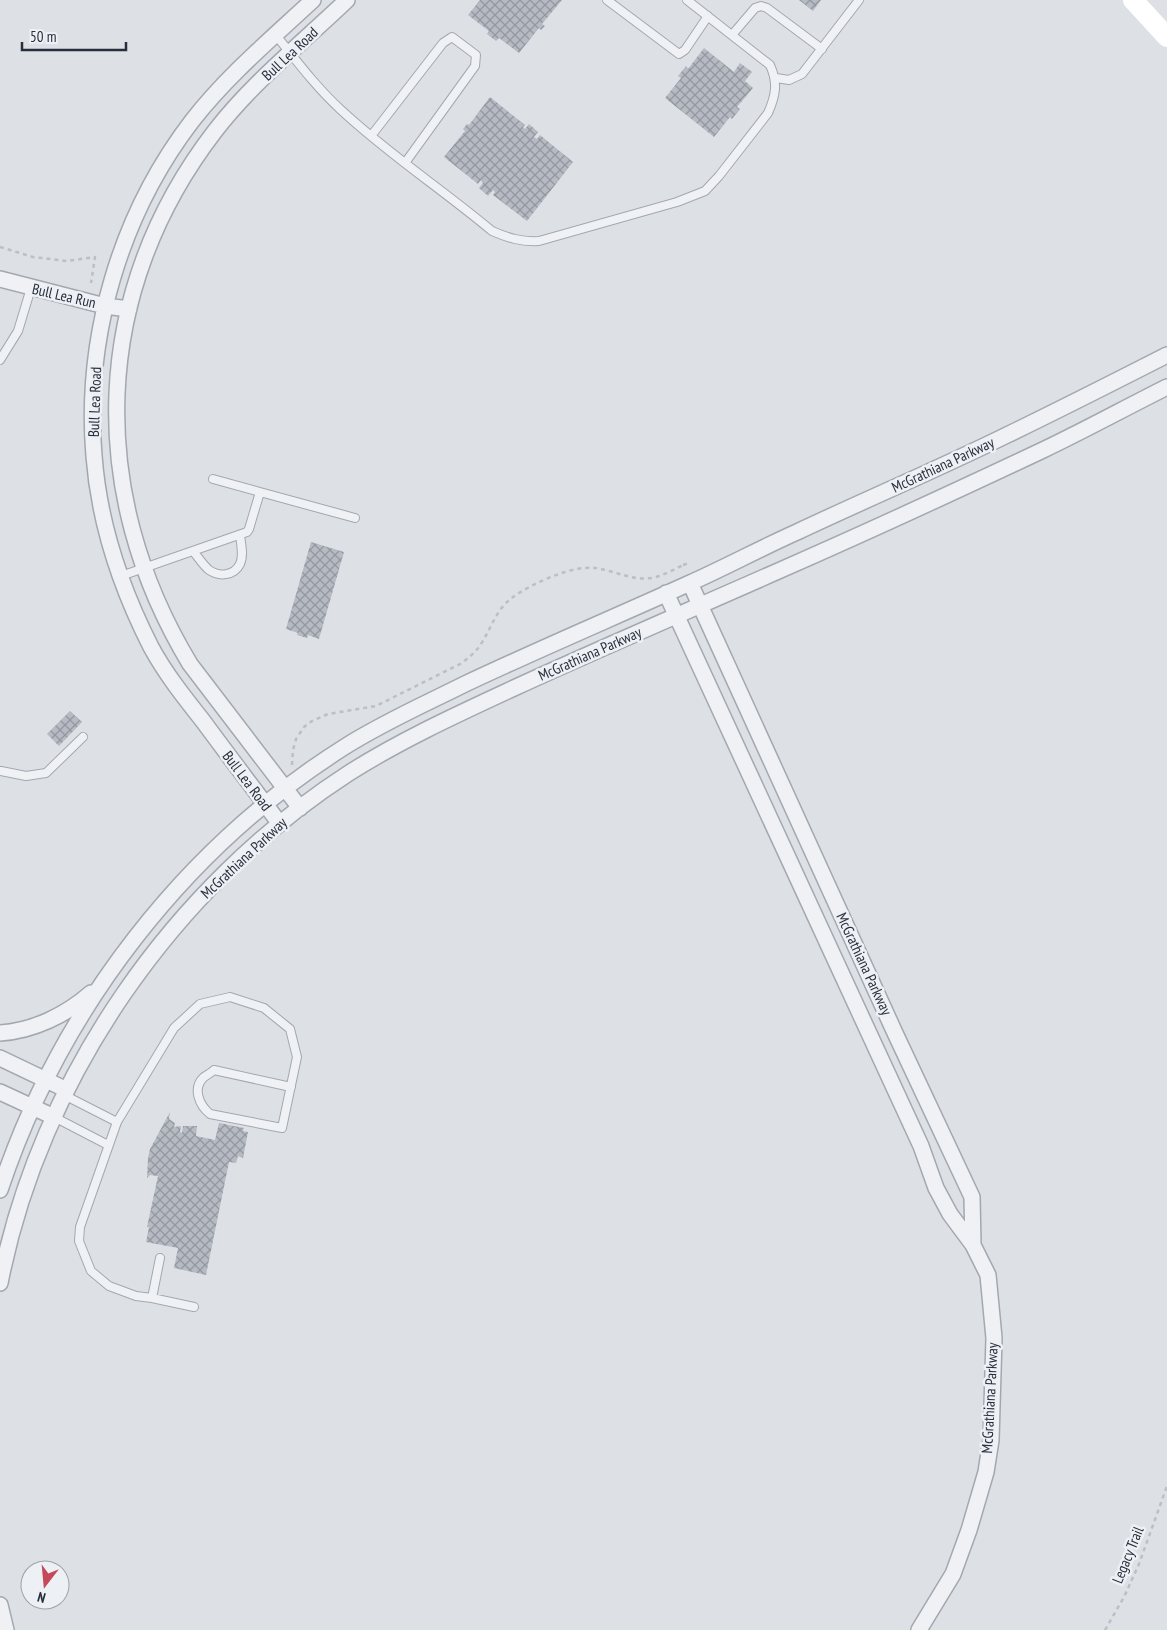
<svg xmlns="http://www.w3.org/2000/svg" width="1167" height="1630" viewBox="0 0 1167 1630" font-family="'PT Sans Narrow',sans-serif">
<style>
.building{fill:url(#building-cross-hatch)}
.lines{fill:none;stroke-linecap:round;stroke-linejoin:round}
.lane-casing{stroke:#a3a8b0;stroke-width:10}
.street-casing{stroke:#a3a8b0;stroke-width:18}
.path{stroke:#bcbfc5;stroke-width:2.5;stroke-dasharray:4 4;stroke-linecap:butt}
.lane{stroke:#f0f1f5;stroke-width:8}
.street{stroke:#f0f1f5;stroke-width:15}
.secondary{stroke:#fff;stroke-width:20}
.labels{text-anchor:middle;stroke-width:5;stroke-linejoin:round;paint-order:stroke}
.street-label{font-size:15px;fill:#282f3c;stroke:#edf0f4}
</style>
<defs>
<pattern id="building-cross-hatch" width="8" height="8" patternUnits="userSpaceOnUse" patternTransform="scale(1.25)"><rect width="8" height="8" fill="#b5bac3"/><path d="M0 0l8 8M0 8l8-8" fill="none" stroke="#9398a0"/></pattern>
</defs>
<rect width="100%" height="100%" fill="#dde1e6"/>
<path class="building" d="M 480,0 L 562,0 L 542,24 L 545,26 L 541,30 L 539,28 L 519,53 L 499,38 L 496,41 L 487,34 L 489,31 L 468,15 Z
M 799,0 L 821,0 L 813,11 Z
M 704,48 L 734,72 L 740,63 L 752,72 L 745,81 L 753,88 L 737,107 L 740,109 L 732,119 L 730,117 L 714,137 L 665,98 L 681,78 L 678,76 L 686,66 L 688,69 Z
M 490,97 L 525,125 L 523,127 L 525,129 L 529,124 L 538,132 L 534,137 L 537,139 L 540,135 L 573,162 L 527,221 L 493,195 L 495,192 L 493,190 L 488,196 L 479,188 L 483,183 L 481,180 L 478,184 L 444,157 L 465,131 L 463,129 L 467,124 L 469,125 Z
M 311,542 L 344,552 L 319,639 L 308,635 L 307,638 L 297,635 L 298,633 L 286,629 Z
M 70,711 L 82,722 L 59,746 L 47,734 Z
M 170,1112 L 169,1119 L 175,1123 L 174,1127 L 181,1126 L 180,1132 L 182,1133 L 183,1126 L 197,1126 L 196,1136 L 215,1140 L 219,1123 L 244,1128 L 243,1131 L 248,1132 L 243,1158 L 238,1156 L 236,1163 L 229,1162 L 206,1275 L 174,1268 L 178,1248 L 146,1242 L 149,1227 L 147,1227 L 158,1176 L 150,1175 L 147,1178 L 148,1158 L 150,1149 Z"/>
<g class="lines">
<defs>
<path id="lane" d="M 607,0 L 679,54 L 685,50 L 708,16
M 275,34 C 296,60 316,87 340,109 C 388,154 442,189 492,231 C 508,238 521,242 539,241 L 677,202 L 705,191 L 719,176 L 768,113 C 776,95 778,83 770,65 L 687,0
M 732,35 L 755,8 L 761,6 L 767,8 L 822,49
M 776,78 L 789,80 L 802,74 L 859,0
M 371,136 L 443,43 L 452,37 L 476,55 L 475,66 L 405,163
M 0,360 L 18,331 L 31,288
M 213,479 L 260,492
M 193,551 C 198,557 203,565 209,570 C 219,577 234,576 240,564 C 244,556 241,544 240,535
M 121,576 L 247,532 L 249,529 L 260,492 L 355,518
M 1,771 L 26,776 L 46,773 L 83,737
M 64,1095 L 117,1122
M 54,1117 L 108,1145
M 160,1258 L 152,1298 L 136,1296 L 109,1286 L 91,1271 L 79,1241 L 80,1227 L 117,1122 L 174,1028 L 200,1004 L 230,997 L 264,1008 L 290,1029 L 297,1057 L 282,1128 L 210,1114 C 199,1105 192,1088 204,1077 C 207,1075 211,1073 214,1070 L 291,1087
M 152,1298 L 194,1307"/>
<path id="street" d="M 0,279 L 105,306 L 129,309
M 690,583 L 895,1033 L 972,1197 L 973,1245
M 666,593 L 921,1146 L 936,1188 L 950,1214 L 973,1245 L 988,1275 L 994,1338 L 991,1440 L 986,1472 L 969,1530 L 953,1574 L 919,1630
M 300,808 L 190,664 C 86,492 91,292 215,131 C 252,83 303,42 347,0
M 280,824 C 254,789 228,755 203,721 C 184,697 165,673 151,647 C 121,588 99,522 94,456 C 84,338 120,215 192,121 C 227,76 271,39 313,0
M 0,1033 C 33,1031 66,1015 91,993
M 0,1058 L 67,1090
M 0,1092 L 54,1117
M 0,1190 C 60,1009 185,847 346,746 C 384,722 425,704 465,684 C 539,649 615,617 690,583 C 726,567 761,548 797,532 C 867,499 938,469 1007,435 C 1061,409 1114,382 1167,355
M 0,1283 C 40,1078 174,886 349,773 C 401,740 458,714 514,688 C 601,648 688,611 776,572 C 865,533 954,492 1043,450 C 1085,430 1125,408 1167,387
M 0,1605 L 6,1630"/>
</defs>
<use href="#lane" class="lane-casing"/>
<use href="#street" class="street-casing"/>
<path class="path" d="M 0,247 L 33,257 L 67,261 L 95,257 L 91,283
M 683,565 L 689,563
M 292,765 L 293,750 L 296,739 L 304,727 L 312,721 L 328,714 L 376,706 L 462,663 C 469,657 476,652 481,644 C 492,627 496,609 513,597 C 531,584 572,565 595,568 C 613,570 632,581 651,578 C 662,576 673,570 683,565
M 1105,1630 L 1124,1597 L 1139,1564 L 1167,1486"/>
<use href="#lane" class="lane"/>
<use href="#street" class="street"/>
<path class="secondary" d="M 1133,0 L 1167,37"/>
</g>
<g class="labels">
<g class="street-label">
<text transform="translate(290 54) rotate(-43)" y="5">Bull Lea Road</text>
<text transform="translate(64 296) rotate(13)" y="5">Bull Lea Run</text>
<text transform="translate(95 402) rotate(-88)" y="5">Bull Lea Road</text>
<text transform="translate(943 465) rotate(-25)" y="5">McGrathiana Parkway</text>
<text transform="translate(590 654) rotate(-24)" y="5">McGrathiana Parkway</text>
<text transform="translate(247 781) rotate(53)" y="5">Bull Lea Road</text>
<text transform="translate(244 858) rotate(-43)" y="5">McGrathiana Parkway</text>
<text transform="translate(864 964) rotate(65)" y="5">McGrathiana Parkway</text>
<text transform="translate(990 1398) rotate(-87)" y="5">McGrathiana Parkway</text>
<text transform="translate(1128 1555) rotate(-68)" y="5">Legacy Trail</text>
</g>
</g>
<g transform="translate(45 1585) rotate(196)"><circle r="24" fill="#edf0f4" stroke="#9ea3aa"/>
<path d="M0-4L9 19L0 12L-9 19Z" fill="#c54959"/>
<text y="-8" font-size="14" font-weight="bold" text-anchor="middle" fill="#282f3c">N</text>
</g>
<path d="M22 42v8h104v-8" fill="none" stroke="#282f3c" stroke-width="2.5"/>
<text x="30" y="42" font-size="15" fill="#282f3c" stroke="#edf0f4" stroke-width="4" paint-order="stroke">50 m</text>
</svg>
